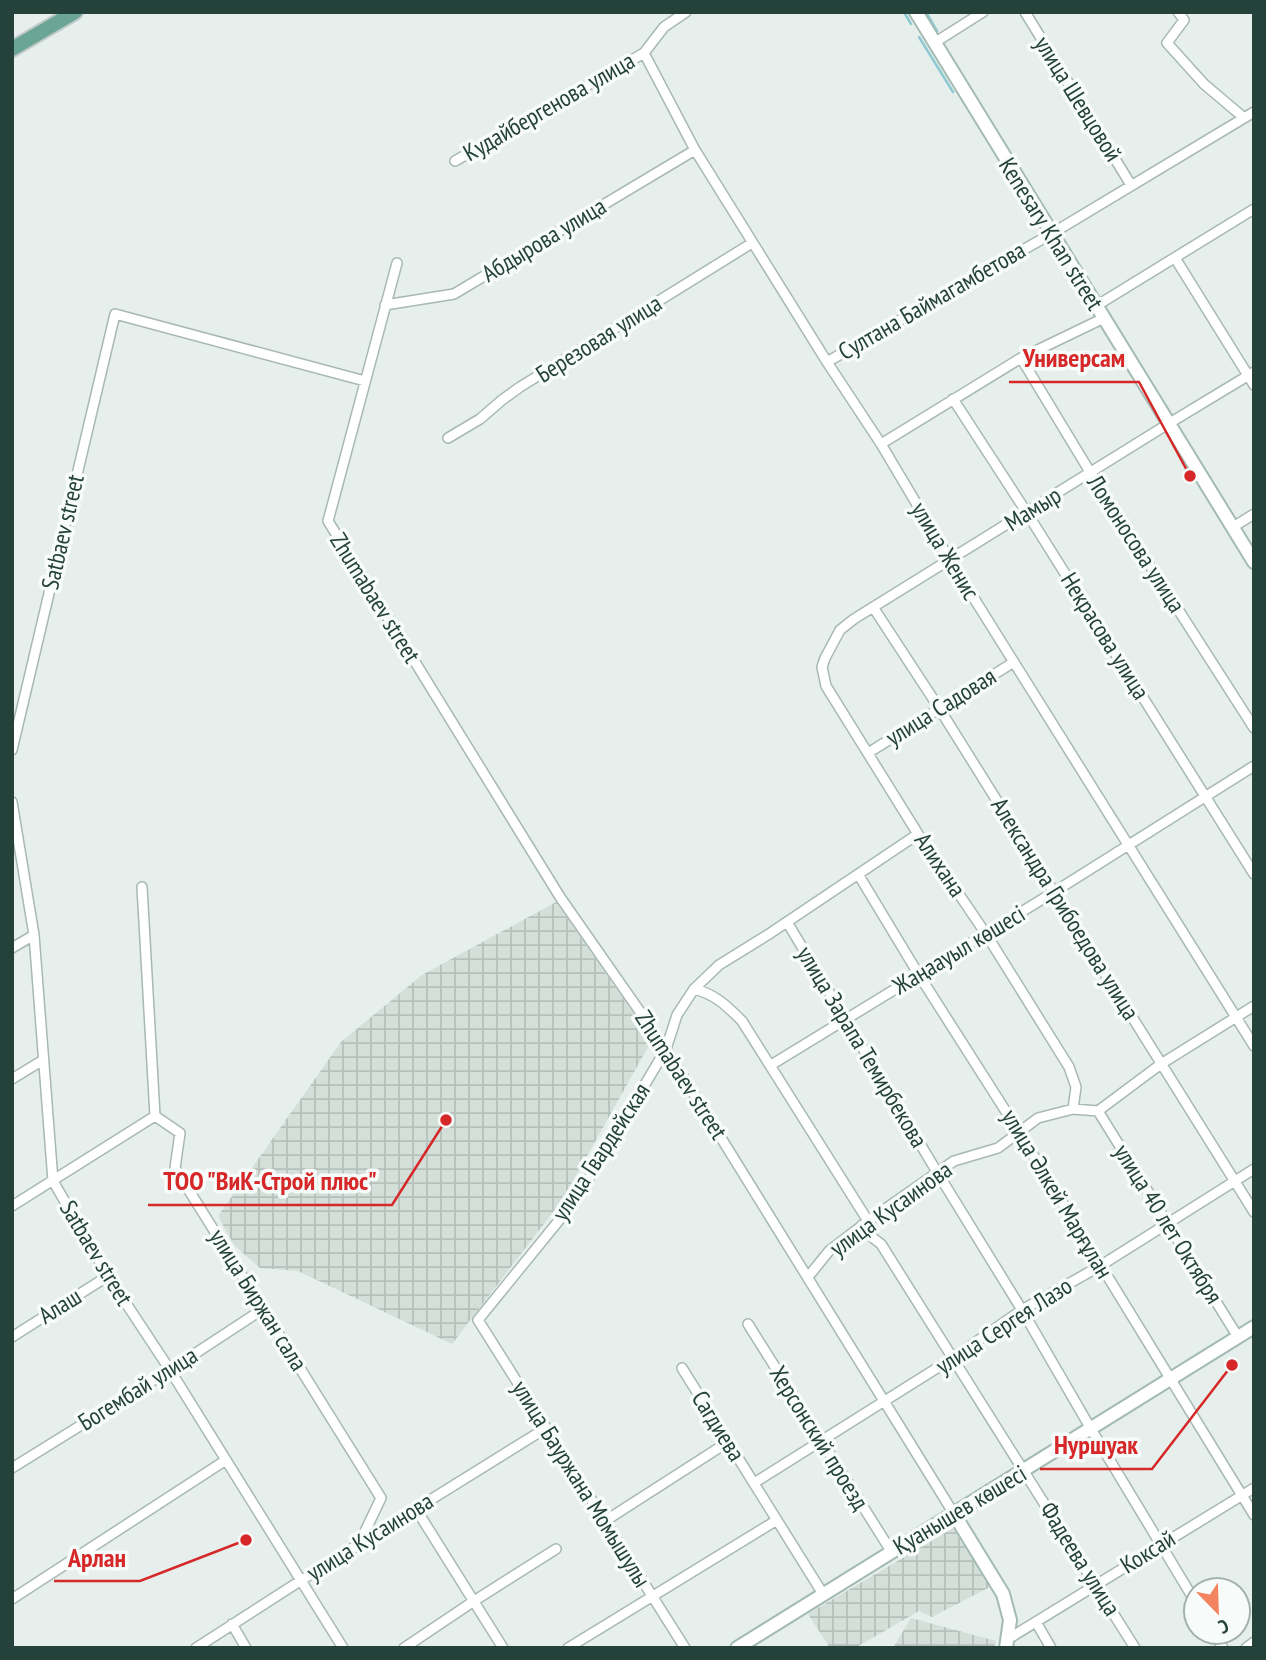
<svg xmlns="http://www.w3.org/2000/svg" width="1266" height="1660" viewBox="0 0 1266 1660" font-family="'PT Sans Narrow',sans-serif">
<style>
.industrial{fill:url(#industrial-grid)}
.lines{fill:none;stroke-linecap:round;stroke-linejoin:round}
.stream{stroke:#8ec9d4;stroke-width:2.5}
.street-casing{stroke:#a8b8b2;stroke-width:12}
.secondary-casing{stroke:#a4bbb3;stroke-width:16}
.primary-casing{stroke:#c2cac8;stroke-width:18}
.street{stroke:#fff;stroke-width:9}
.secondary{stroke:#fff;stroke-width:12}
.primary{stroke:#6aa596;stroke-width:14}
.labels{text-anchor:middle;stroke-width:7;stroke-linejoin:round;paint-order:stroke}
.street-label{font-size:24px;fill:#24423a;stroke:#f7fbf9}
.leader{fill:none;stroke:#d62828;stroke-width:2.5}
.callout-dot{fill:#d62828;stroke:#f7fbf9;stroke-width:2.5}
.callout-label{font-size:26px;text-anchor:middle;font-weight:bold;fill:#d62828;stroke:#f7fbf9;stroke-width:7;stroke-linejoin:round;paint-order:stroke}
</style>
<defs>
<pattern id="industrial-grid" width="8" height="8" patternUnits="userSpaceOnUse" patternTransform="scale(1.75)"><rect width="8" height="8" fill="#d4dfda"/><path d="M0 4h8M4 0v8" fill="none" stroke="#b6c1bc"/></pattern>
</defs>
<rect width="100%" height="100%" fill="#e6efeb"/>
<path class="industrial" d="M 556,902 L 652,1040 L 563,1199 L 452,1344 L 298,1271 L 260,1268 L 234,1245 L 218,1216 L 341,1042 L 422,975 Z
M 953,1528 L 990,1587 L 932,1617 L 919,1611 L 855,1648 L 830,1648 L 808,1614 Z
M 911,1618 L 996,1641 L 994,1648 L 893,1648 Z"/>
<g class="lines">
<path class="stream" d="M 904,12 L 911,24
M 926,12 L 937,31
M 919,37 L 953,92"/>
<defs>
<path id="street" d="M 1025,12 L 1131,185
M 1178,12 L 1184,20 L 1167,43 L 1204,84 L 1243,117
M 934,43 L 983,12
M 644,53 L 695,150 L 827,362 L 881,444 L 950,560 L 1254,1046
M 455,161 L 644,53 L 664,27 L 686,12
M 1175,258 L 1254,385
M 397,263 L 328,521 L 560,897 L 666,1049 L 954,1514
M 385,305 L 454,294 L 695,150
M 1096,306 L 1254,209
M 1021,358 L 1090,472 L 1254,728
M 827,362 L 1051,234 L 1254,112
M 953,399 L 1027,513 L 1254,874
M 448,438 L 480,419 L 502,400 L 520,387 L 752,243
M 881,444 L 1021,358 L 1104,318
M 1233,527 L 1254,514
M 873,607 L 939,708 L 1254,1212
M 12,750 L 115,314 L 365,381
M 868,753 L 1014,662
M 12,802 L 34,935 L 53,1181 L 108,1276 L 170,1370 L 343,1648
M 858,874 L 919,975 L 1019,1132 L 1254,1515
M 142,887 L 155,1116 L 180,1133 L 175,1168 L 381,1498 L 359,1544
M 787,922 L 937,1172 L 1022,1310 L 1091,1429 L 1196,1603
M 12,948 L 34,935
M 694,989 C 715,994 727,1006 742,1021 L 868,1221
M 771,1065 L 1054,892 L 1254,766
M 12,1079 L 43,1060
M 1073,1109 L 1076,1087 L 1069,1067 L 986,934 L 918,834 L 826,686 L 822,667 L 825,658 L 840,630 L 854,619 L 1168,424 L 1254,372
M 1098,1111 L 1238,1337
M 1098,1111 L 1161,1064 L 1254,1006
M 12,1206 L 155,1116
M 862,1225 L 873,1238 L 881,1244 L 1135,1648
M 808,1277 L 829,1251 L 868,1221 L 954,1161 L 998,1148 L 1038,1118 L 1073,1109 L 1098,1111
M 748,1324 L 891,1551
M 12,1337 L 108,1276
M 682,1368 L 823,1594
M 12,1468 L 170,1370 L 263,1309
M 754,1483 L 953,1358 L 1022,1310 L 1100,1266 L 1254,1169
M 416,1509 L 503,1648
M 605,1521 L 728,1442
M 12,1599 L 226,1460
M 1036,1622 L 1051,1648
M 232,1624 L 246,1648
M 1213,1632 L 1223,1648
M 1008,1639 L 1254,1488
M 196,1648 L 300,1581 L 546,1428
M 404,1648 L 474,1601 L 556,1549
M 568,1648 L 777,1520
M 685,1648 L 478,1320 L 578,1197 L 666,1049 L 677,1015 L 694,989 L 719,965 L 769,934 L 918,834
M 1246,1648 L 1254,1642"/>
<path id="secondary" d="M 916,12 L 1254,562
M 954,1514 L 1003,1594 L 1010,1620 L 1006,1648
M 737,1648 L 1254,1327"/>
<path id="primary" d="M 12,49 L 75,12"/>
</defs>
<use href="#street" class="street-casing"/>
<use href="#secondary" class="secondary-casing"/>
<use href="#primary" class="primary-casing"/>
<use href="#street" class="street"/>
<use href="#secondary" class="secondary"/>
<use href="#primary" class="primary"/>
</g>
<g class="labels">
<g class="street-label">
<text transform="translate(1078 99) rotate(58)" y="8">улица Шевцовой</text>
<text transform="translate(549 107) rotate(-30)" y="8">Кудайбергенова улица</text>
<text transform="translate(1051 234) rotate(58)" y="8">Kenesary Khan street</text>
<text transform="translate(544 240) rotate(-31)" y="8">Абдырова улица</text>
<text transform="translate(932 301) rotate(-30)" y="8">Султана Баймагамбетова</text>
<text transform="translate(599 339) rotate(-32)" y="8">Березовая улица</text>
<text transform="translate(1033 509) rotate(-32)" y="8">Мамыр</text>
<text transform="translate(63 532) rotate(-77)" y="8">Satbaev street</text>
<text transform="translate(1136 544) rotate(57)" y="8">Ломоносова улица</text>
<text transform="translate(945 551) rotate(59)" y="8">улица Женис</text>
<text transform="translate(375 598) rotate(58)" y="8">Zhumabaev street</text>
<text transform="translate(1105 636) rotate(58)" y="8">Некрасова улица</text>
<text transform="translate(941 707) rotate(-32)" y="8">улица Садовая</text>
<text transform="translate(940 865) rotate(56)" y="8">Алихана</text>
<text transform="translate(1065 909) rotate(58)" y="8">Александра Грибоедова улица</text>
<text transform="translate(959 950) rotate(-31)" y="8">Жаңаауыл көшесі</text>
<text transform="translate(862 1047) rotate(59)" y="8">улица Зарапа Темирбекова</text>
<text transform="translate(681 1075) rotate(57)" y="8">Zhumabaev street</text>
<text transform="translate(601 1152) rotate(-57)" y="8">улица Гвардейская</text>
<text transform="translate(1057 1194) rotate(59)" y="8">улица Әлкей Марғұлан</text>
<text transform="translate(891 1209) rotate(-36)" y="8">улица Кусаинова</text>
<text transform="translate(1168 1224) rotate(58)" y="8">улица 40 лет Октября</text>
<text transform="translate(96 1253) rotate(59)" y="8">Satbaev street</text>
<text transform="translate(258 1300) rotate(58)" y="8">улица Биржан сала</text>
<text transform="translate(60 1306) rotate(-32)" y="8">Алаш</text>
<text transform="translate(1004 1326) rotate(-33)" y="8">улица Сергея Лазо</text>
<text transform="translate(138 1389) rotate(-32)" y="8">Богембай улица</text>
<text transform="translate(718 1426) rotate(58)" y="8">Сагдиева</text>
<text transform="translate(819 1438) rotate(58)" y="8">Херсонский проезд</text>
<text transform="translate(581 1484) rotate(58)" y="8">улица Бауржана Момышулы</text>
<text transform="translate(960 1510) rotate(-31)" y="8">Қуанышев көшесі</text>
<text transform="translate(370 1537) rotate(-32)" y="8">улица Кусаинова</text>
<text transform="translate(1148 1552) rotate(-32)" y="8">Коксай</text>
<text transform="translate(1080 1559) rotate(58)" y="8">Фадеева улица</text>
</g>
</g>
<path class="leader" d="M1190 476L1139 382H1009M446 1120L392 1205H148M1232 1365L1152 1469H1040M246 1540L140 1581H54"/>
<g class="callout-dot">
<circle cx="1190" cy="476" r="7"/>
<circle cx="446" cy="1120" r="7"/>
<circle cx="1232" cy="1365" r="7"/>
<circle cx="246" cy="1540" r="7"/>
</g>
<g class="callout-label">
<text x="1074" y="367">Универсам</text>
<text x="270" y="1190">ТОО "ВиК-Строй плюс"</text>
<text x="1096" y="1454">Нуршуак</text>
<text x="97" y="1567">Арлан</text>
</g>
<rect width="1266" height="1660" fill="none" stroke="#24423a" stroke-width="28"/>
<g transform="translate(1217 1611) rotate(157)"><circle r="33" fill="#f7fbf9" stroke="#a3b1ad" stroke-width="2"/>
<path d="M0-5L12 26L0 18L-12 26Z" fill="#f4845f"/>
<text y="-10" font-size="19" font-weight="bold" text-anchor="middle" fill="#24423a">С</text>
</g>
</svg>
